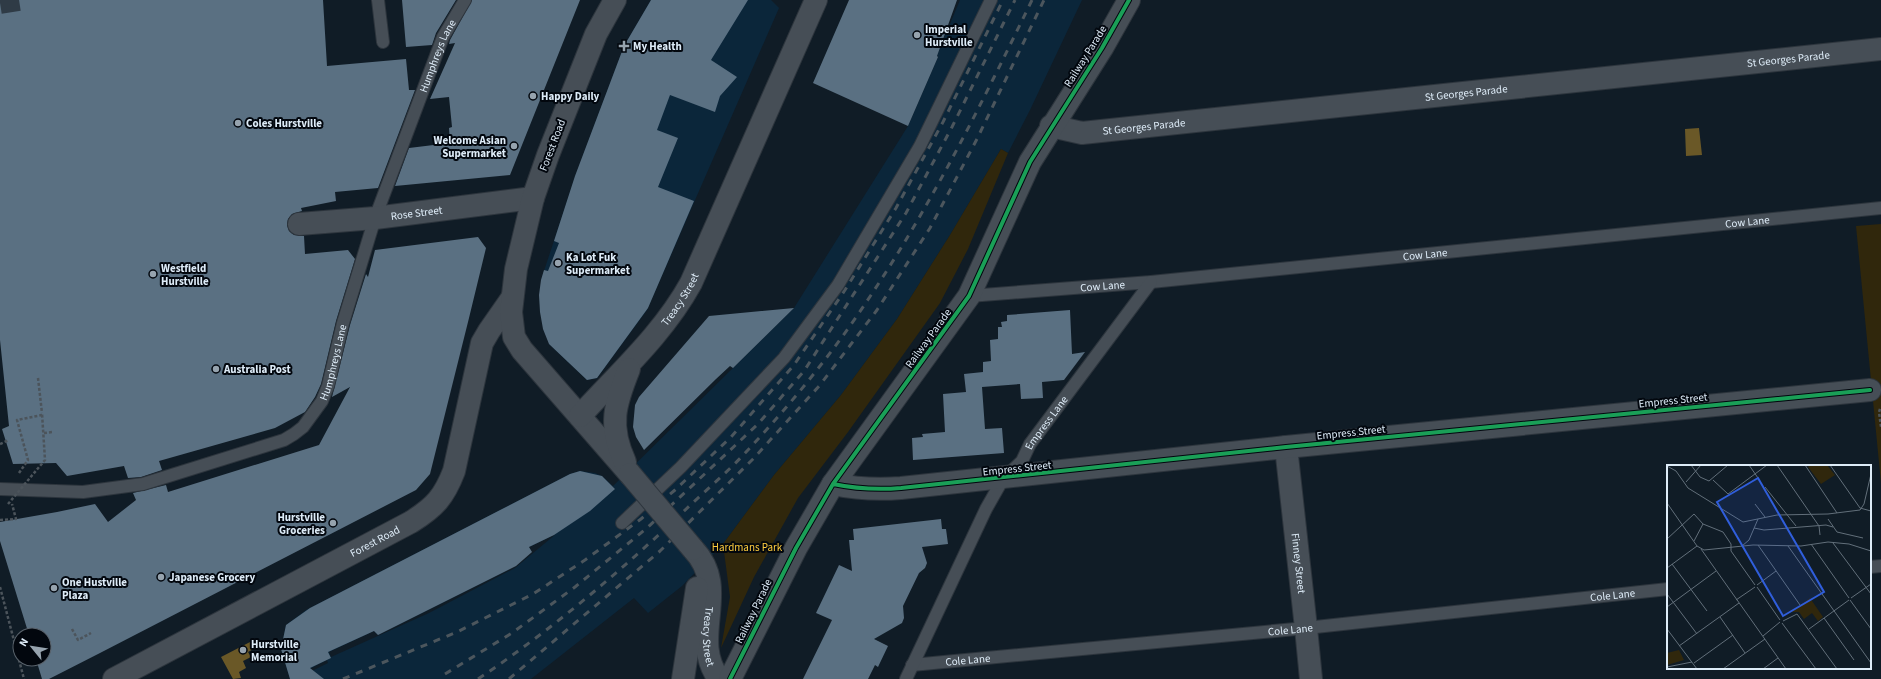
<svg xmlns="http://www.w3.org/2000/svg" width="1881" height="679" viewBox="0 0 1881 679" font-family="'Source Sans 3',sans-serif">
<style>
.built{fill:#0b263a;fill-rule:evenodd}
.green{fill:#30270c}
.water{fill:#6a5827}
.building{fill:#5a7082}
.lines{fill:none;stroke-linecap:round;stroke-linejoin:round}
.tertiary-tunnel{stroke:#2f3b46;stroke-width:22;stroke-dasharray:22 11;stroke-linecap:butt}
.service-casing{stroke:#2d353d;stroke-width:14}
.minor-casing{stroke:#2d353d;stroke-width:24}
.tertiary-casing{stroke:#2d353d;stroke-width:24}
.secondary-casing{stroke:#2d353d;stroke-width:24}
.path{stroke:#4c545b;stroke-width:2.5;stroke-dasharray:3 2;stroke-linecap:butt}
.service{stroke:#464e56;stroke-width:12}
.minor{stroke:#464e56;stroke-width:22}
.tertiary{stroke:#464e56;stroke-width:22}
.secondary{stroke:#464e56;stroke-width:22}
.rail{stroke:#4c565d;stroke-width:3;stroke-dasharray:7 7;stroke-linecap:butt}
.tertiary-bridge-casing{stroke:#2d353d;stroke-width:24;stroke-linecap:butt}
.path-bridge{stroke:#4c545b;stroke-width:2.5;stroke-dasharray:3 2;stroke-linecap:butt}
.tertiary-bridge{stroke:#464e56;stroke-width:22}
.cycleway-casing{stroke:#02070e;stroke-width:6}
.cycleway{stroke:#1a9f57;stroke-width:4}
.poi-dot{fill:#96a3ae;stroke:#02070e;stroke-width:1.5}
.labels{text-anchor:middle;stroke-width:4;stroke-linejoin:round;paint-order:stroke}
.poi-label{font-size:11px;font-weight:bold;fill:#deecf8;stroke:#02070e;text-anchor:start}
.street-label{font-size:11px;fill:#deecf8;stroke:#02070e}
.park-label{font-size:11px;fill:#ffcd3f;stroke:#02070e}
.inset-road{fill:none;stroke:#626f7a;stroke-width:1}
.view{fill:#305edb;fill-opacity:0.15;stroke:#305edb;stroke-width:2}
.inset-edge{fill:none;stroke:#deecf8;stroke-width:2}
</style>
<rect width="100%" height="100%" fill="#101c26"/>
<path class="built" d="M 651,0 L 771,0 L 779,8 L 647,310 L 597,378 L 587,380 L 549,344 L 541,280 L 576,174 L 624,46 Z
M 960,0 L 1082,0 L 1030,110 L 1008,153 L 1001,149 L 950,235 L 897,319 L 841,395 L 774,475 L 723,544 L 682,586 L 648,613 L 634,598 L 531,679 L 296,679 L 328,663 L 327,660 L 290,679 L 281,649 L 286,625 L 306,610 L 570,474 L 580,471 L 595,473 L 602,476 L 613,486 L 794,308 L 908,126 L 938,57 L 937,55 ZM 556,534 L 515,568 L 429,613 L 331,657 L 329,652 L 374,631 L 378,635 L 508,570 L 529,547 Z"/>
<path class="green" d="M 1001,149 L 1008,153 L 968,249 L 940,303 L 848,432 L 798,498 L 754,577 L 721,648 L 730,597 L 723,544 L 774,475 L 841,395 L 897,319 L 950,235 Z
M 1881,224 L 1881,483 L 1856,226 Z"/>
<path class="water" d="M 1699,128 L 1702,155 L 1686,156 L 1685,129 Z
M 252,641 L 255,648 L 248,652 L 251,657 L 243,661 L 246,668 L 239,672 L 241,678 L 233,679 L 221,657 Z"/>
<path class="building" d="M 0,0 L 323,0 L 327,66 L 406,59 L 409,90 L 415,90 L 378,188 L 335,192 L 336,201 L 301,208 L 302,211 L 292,214 L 288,219 L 287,225 L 289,231 L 294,235 L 304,236 L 305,254 L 348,250 L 355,259 L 336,321 L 321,384 L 315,397 L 305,412 L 275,428 L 159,461 L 162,470 L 141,477 L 128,478 L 124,466 L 67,476 L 56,463 L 13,464 L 2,429 L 9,426 L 0,340 Z
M 402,0 L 456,0 L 436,33 L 432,45 L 406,47 Z
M 472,0 L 580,0 L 510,175 L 395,186 L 409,148 L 450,143 L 449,128 L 452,127 L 449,97 L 430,99 L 455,43 L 449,44 L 450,40 Z
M 651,0 L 748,0 L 711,60 L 737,77 L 720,96 L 715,112 L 670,95 L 657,130 L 678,138 L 658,187 L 694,201 L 648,308 L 597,378 L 587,380 L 549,344 L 543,329 L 540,312 L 539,295 L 541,280 L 544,270 L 548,271 L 559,243 L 554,241 L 575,176 L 624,46 Z
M 849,0 L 957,0 L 937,56 L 938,57 L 908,126 L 813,83 Z
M 478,237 L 486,248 L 469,318 L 430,474 L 416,490 L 100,653 L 49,679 L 42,679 L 36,659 L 44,659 L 44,635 L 29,635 L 0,541 L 0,522 L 57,512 L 95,504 L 108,522 L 136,500 L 133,493 L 166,485 L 168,492 L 319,445 L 350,387 L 332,397 L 350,325 L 366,274 L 368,277 L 375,250 Z
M 794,308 L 733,368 L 730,366 L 716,379 L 644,450 L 636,437 L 633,427 L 635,405 L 639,397 L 709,316 Z
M 1070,310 L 1072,354 L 1085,352 L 1064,380 L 1042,382 L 1043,398 L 1021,399 L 1020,384 L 982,387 L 985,429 L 1002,428 L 1004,453 L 913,460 L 912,438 L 923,437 L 922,434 L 945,432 L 943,394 L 966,392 L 964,374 L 983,372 L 983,362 L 991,361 L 990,340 L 998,339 L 998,327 L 1002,327 L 1001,322 L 1007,321 L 1007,315 Z
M 580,471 L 602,476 L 615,489 L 590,511 L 554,535 L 529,547 L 532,552 L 516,566 L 378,635 L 374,631 L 328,652 L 331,658 L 310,668 L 324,679 L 290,679 L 281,649 L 286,625 L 310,608 L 570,474 Z
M 941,519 L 942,529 L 946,529 L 948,544 L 922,547 L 927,563 L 925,568 L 919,573 L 903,606 L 904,618 L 902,623 L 874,639 L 888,646 L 878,667 L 875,665 L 868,679 L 803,679 L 832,620 L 816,613 L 839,565 L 852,571 L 849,540 L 854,540 L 853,529 Z"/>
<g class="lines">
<path class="tertiary-tunnel" d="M 0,3 L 19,0"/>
<defs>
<g id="service">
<path d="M 378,0 L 383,42"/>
<path id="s1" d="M 969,296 L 1151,282 L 1881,208"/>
<path id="s2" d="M 0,489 L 83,492 L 143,484 L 284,440 L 294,434 L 303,427 L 322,401 L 328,386 L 343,323 L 375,218 L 443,37 L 465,0"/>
<path d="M 622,523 L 681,467 L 784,358 L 838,285 L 920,146 L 991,0"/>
<path d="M 1870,567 L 1881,566"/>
<path id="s3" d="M 912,665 L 1306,628 L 1668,589"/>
<path id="s4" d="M 906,679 L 986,509 L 1003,479 L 1022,461 L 1030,444 L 1151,282"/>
</g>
<g id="minor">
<path id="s5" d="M 1051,126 L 1082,133 L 1881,49"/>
<path id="s6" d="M 299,224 L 375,218 L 533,198"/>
<path id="s7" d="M 1286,447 L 1306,628 L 1311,679"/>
<path d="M 833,484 C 857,489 877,490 901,488 L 1286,447 L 1870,390"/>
<path id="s8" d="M 114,679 L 411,522 C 435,507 444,497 454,471 L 482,343 L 489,331 L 512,298"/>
</g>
<g id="tertiary">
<path d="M 615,0 L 596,34 L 548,155 L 533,198 L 516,269 L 511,312 L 514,337 L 522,350 L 630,474"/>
<path id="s9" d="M 580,416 C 619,373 663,334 691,283 L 816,0"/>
<path d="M 625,462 C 608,425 615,404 629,369"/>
<path id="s10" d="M 693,549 C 732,590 688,637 719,679"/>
<path d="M 683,679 L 697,588"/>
</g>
<path id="secondary" d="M 730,679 L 796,548 L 833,484 L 969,296 L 1030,162 L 1102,48 L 1129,0"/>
</defs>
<use href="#service" class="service-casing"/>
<use href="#minor" class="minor-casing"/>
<use href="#tertiary" class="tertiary-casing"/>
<use href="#secondary" class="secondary-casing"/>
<path class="path" d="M 38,378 L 42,413
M 1880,409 L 1879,412 L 1881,427
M 44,433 L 53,432
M 0,444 L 9,440
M 19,473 L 28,460 L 17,420 L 42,415
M 0,520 L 16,519 L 12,504
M 0,587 L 24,679
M 72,629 L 78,640 L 91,633"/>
<use href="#service" class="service"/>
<use href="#minor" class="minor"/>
<use href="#tertiary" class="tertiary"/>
<use href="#secondary" class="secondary"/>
<path class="rail" d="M 445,674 L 512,633 L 575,587 L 647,528 L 758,424 L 804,371 L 906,213 L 952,127 L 1015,0
M 343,679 L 457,632 L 533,594 L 585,560 L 641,519 L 675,490 L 731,437 L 794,365 L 845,290 L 896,208 L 943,122 L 1003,0
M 478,679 C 550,631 616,575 679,516 C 701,494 726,474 747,451 C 790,405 832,354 867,301 C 931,206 982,103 1032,0
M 509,679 L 660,551 L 753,459 L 820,385 L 877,310 L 930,228 L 977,139 L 1044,0"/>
<defs>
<path id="tertiary-bridge" d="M 630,474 L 693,549"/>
</defs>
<use href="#tertiary-bridge" class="tertiary-bridge-casing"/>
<path class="path-bridge" d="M 8,504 L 45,460 L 42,413"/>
<use href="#tertiary-bridge" class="tertiary-bridge"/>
<defs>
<path id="cycleway" d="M 833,484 C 857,489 877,490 901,488 L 1286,447 L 1870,390
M 730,679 L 796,548 L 833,484 L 969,296 L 1030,162 L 1102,48 L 1129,0"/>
</defs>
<use href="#cycleway" class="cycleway-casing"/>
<use href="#cycleway" class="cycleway"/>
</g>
<g class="poi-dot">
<circle cx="917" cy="35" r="4"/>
<path d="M622 40h4v4h4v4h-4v4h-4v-4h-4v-4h4z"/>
<circle cx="533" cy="96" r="4"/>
<circle cx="238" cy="123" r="4"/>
<circle cx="514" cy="146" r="4"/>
<circle cx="558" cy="263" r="4"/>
<circle cx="153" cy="274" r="4"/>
<circle cx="216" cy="369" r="4"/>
<circle cx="333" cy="523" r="4"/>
<circle cx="161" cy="577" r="4"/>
<circle cx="54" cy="588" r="4"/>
<circle cx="243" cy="650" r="4"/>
</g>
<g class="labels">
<g class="poi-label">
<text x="925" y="33">Imperial<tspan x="925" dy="13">Hurstville</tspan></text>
<text x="633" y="50">My Health</text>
<text x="541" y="100">Happy Daily</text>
<text x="246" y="127">Coles Hurstville</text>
<text x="506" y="144" text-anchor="end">Welcome Asian<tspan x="506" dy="13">Supermarket</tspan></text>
<text x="566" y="261">Ka Lot Fuk<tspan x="566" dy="13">Supermarket</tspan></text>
<text x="161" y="272">Westfield<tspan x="161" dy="13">Hurstville</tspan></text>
<text x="224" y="373">Australia Post</text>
<text x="325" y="521" text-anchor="end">Hurstville<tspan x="325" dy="13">Groceries</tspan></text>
<text x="169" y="581">Japanese Grocery</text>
<text x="62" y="586">One Hustville<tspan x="62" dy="13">Plaza</tspan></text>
<text x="251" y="648">Hurstville<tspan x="251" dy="13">Memorial</tspan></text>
</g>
<g class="street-label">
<text transform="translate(1085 56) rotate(-58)" y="4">Railway Parade</text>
<text dy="4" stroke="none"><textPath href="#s2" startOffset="711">Humphreys Lane</textPath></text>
<text dy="4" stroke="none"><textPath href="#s5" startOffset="742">St Georges Parade</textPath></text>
<text dy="4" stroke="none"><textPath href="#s5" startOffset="418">St Georges Parade</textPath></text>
<text dy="4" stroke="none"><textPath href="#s5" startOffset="94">St Georges Parade</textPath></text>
<text transform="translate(552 145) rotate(-69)" y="4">Forest Road</text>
<text dy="4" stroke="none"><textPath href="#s6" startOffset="118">Rose Street</textPath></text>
<text dy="4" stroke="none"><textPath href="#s1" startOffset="782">Cow Lane</textPath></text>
<text dy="4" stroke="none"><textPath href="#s1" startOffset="458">Cow Lane</textPath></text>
<text dy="4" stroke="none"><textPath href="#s1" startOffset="134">Cow Lane</textPath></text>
<text dy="4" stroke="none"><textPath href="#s9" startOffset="154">Treacy Street</textPath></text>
<text transform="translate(928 338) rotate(-54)" y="4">Railway Parade</text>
<text dy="4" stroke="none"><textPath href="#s2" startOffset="387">Humphreys Lane</textPath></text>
<text transform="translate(1673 400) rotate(-6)" y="4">Empress Street</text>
<text dy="4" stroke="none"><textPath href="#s4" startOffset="294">Empress Lane</textPath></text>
<text transform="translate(1351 432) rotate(-6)" y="4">Empress Street</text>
<text transform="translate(1017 468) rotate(-6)" y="4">Empress Street</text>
<text dy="4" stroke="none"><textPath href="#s8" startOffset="295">Forest Road</textPath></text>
<text dy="4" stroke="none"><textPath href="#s7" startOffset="117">Finney Street</textPath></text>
<text dy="4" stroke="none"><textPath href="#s3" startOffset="704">Cole Lane</textPath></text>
<text transform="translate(753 611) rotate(-64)" y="4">Railway Parade</text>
<text dy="4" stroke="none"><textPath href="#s3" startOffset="380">Cole Lane</textPath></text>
<text dy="4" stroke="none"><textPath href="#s10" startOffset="92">Treacy Street</textPath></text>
<text dy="4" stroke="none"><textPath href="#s3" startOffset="56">Cole Lane</textPath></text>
</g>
<g class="park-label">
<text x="747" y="551">Hardmans Park</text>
</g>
</g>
<g transform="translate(1667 465)">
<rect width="204" height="204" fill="#101c26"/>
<path d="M 143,0 L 160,0 L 168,10 L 154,19 L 141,2 ZM 143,133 L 156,152 L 151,156 L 145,148 L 137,154 L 132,147 L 124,147 ZM 12,185 L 17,195 L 0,200 L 0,188 Z" fill="#30270c"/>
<path class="inset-road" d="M 24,0 L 33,12 L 42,16 L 61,0M 82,0 L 91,13M 110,0 L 152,61 L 153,70M 138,0 L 170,48M 163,0 L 193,43 L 204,46M 0,1 L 9,6 L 21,23 L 76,57 L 110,50 L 161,49 L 193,45 L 197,39 L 204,9M 46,15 L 61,29 L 100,0M 19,17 L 34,0M 98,22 L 129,61M 0,38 L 30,81 L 37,85 L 86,80 L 134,81 L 161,77 L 182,79 L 204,86M 88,39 L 98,52M 161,54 L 170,67 L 196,73M 87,63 L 97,65 L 159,60 L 166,62M 0,74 L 27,49 L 36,59 L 56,67 L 64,79 L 64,86 L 88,120M 27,76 L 36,59M 166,78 L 204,129M 144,79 L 182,133M 91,80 L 133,140M 75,81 L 82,75 L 91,54M 121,81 L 204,198M 34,84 L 119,204M 5,99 L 40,146M 0,103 L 30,81M 90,120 L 109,106M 90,122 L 113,155M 0,129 L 30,169M 184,133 L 204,119M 69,135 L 88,122M 183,135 L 204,164M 0,142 L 49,106M 53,152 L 78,188M 157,153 L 187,195M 116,156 L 130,149 L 170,204M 115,158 L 149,204M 0,164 L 30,204M 142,164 L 182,135M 96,171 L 113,157M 12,181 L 72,138M 27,198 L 66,170M 0,202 L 25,197M 56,204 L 98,174M 96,204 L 111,193"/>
<path class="view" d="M 91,13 L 157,127 L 116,151 L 50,37 Z"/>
<rect width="204" height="204" class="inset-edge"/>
</g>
<g transform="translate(32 647) rotate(300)"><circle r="19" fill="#02070e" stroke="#5a636c"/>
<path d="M0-3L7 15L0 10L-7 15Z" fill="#96a3ae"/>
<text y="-6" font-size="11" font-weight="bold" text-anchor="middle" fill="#deecf8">N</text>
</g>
</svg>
